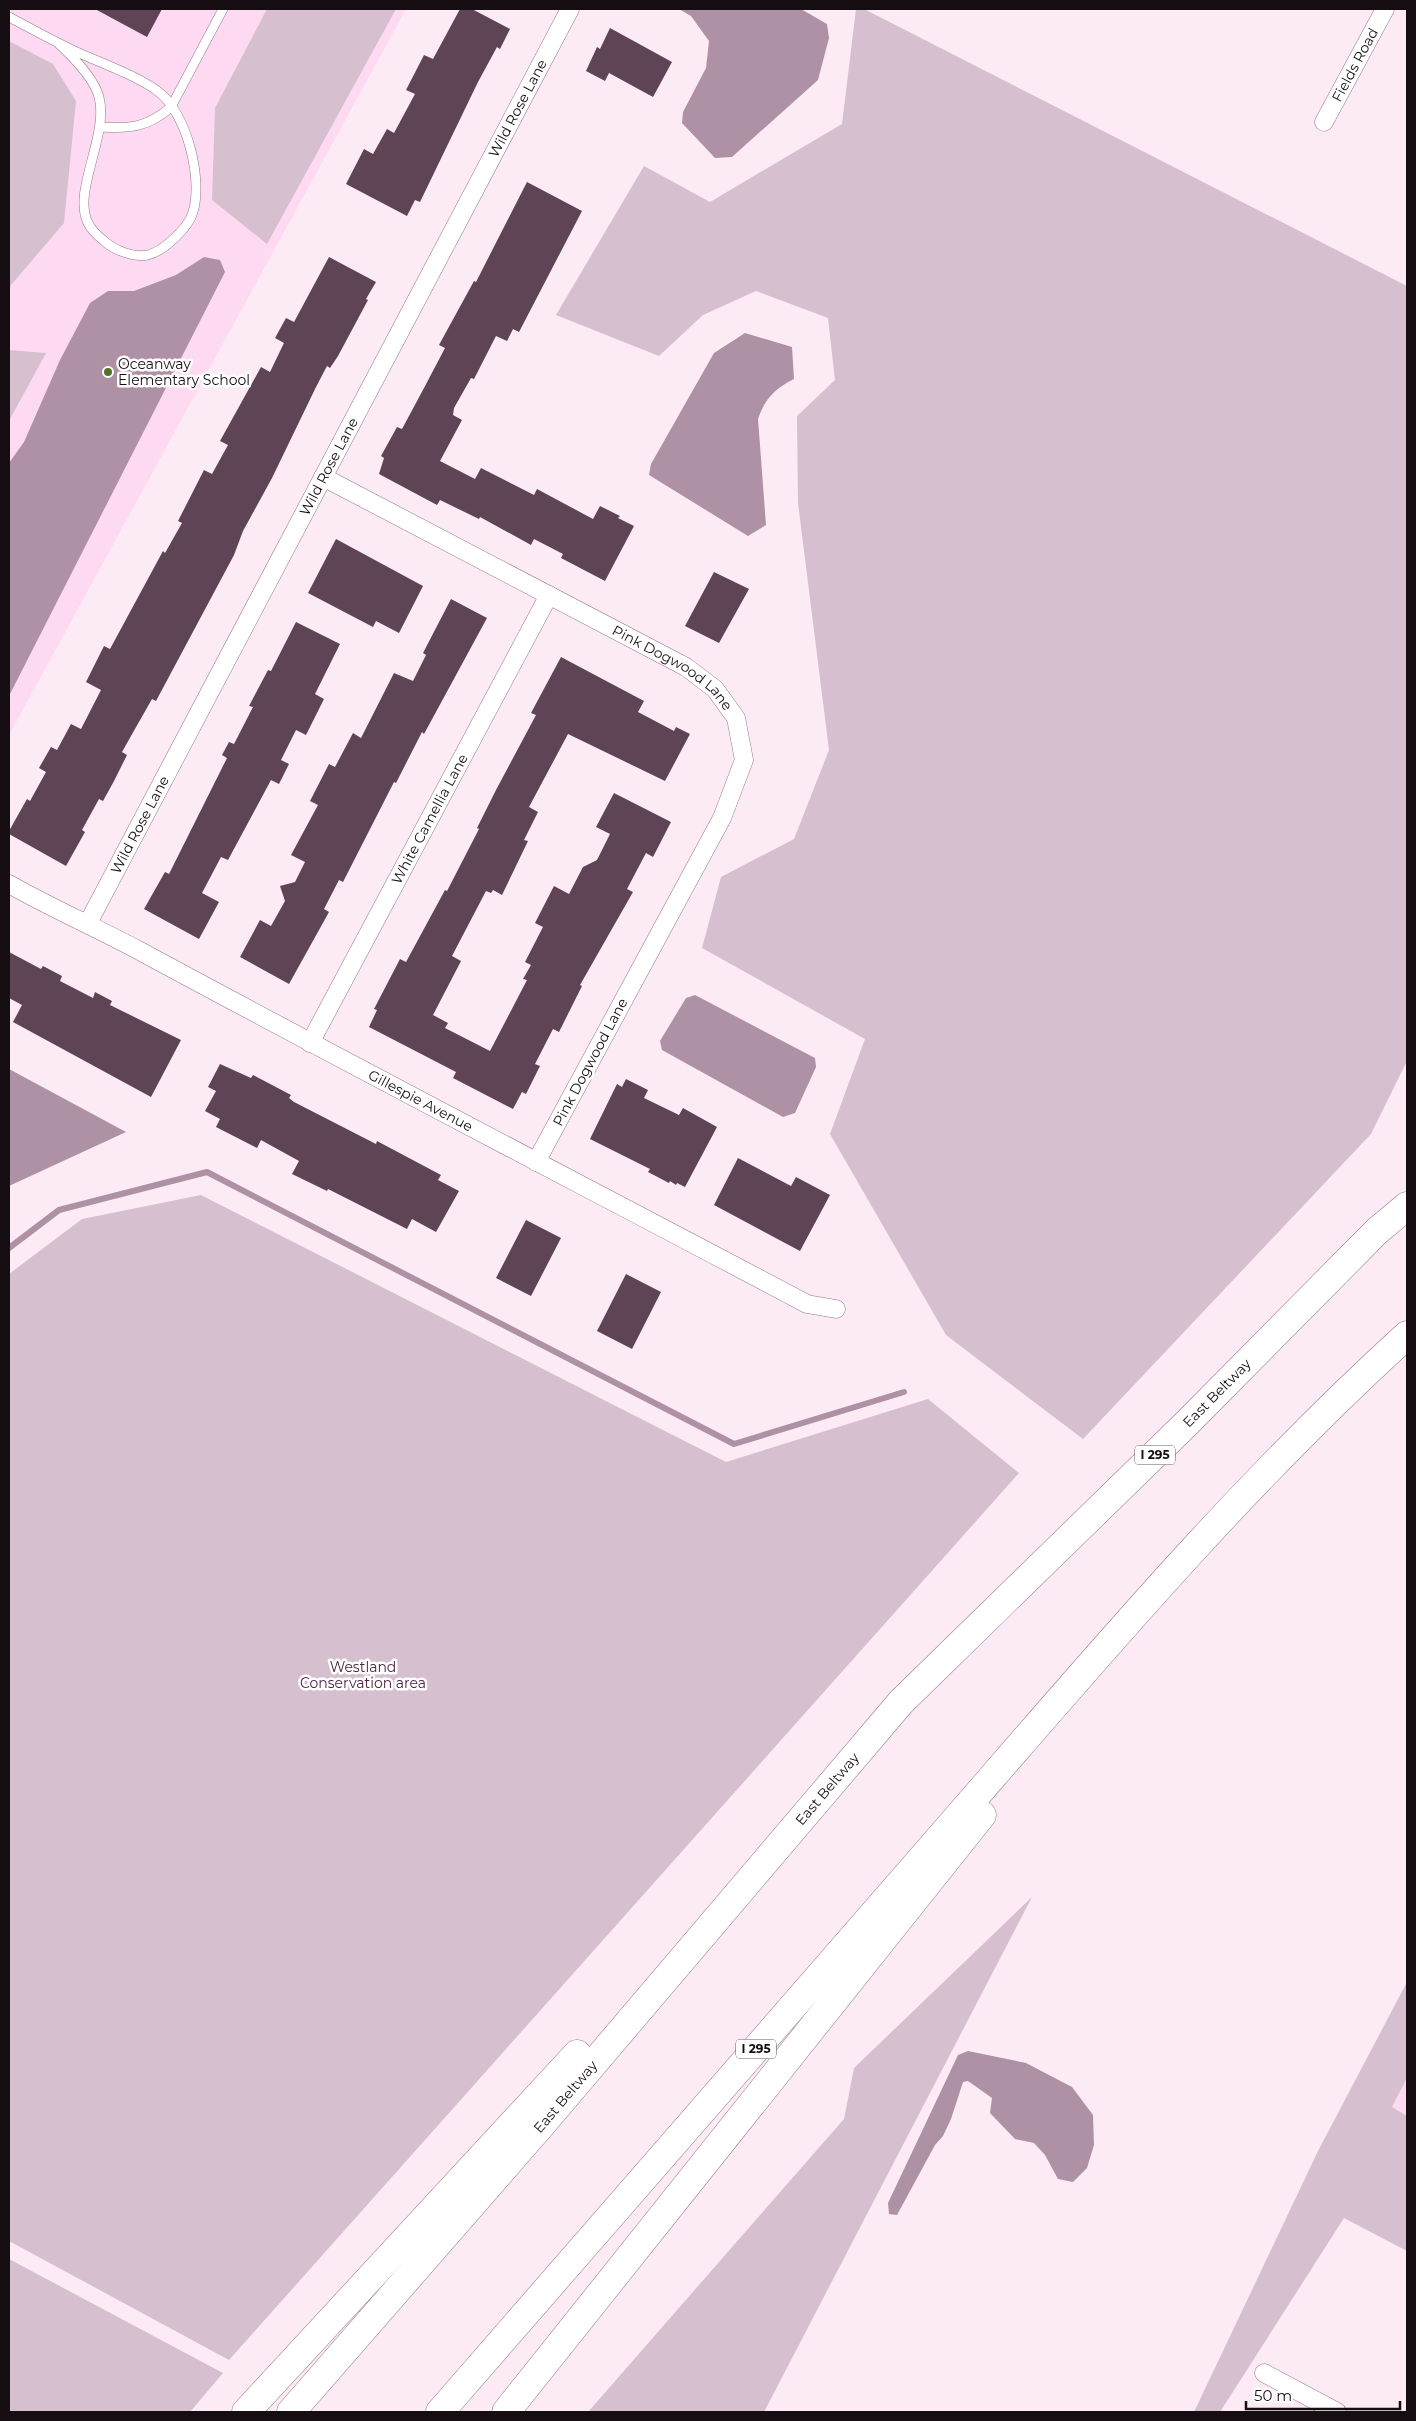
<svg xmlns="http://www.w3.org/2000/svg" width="1416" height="2421" viewBox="0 0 1416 2421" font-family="Montserrat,sans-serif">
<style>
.built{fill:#fddaf1}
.green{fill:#d6bfce}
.water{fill:#ae91a4}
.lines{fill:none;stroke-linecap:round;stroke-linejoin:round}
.stream{stroke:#ae91a4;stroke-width:6}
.building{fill:#5e4455}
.lane-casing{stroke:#927989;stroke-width:10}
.street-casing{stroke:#927989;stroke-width:19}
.highway-casing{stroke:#927989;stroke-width:29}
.lane{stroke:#fff;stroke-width:9}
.street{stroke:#fff;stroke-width:18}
.highway{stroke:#fff;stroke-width:28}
.poi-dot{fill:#527229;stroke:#fff;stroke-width:2}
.labels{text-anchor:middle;stroke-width:5;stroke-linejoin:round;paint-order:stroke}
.shield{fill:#fff;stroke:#5c565a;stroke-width:1}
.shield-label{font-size:12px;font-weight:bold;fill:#160d13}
.street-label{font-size:14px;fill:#160d13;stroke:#fff}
.poi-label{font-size:14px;fill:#160d13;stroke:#fff;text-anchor:start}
.park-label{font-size:14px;fill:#4c2340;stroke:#fff}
</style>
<rect width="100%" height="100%" fill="#fcebf5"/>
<path class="built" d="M 9,9 L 406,9 L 9,735 Z
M 1407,2078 L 1407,2116 L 1392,2107 Z"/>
<path class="green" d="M 267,9 L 396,9 L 267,244 L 212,200 L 215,108 Z
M 856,9 L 864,9 L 1407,286 L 1407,1061 L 1371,1134 L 1083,1439 L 946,1335 L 830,1134 L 865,1039 L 702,948 L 721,877 L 794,839 L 829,750 L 798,503 L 797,416 L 835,380 L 828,318 L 756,291 L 703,315 L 659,356 L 556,315 L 644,166 L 710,202 L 842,124 Z
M 9,41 L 53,64 L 76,101 L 64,223 L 11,285 L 9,290 Z
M 9,350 L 46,353 L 9,421 Z
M 201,1195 L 726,1462 L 928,1399 L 1019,1473 L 229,2360 L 9,2241 L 9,1274 L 82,1219 Z
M 1032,1897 L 764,2412 L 588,2412 L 844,2119 L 854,2068 Z
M 1407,1982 L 1407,2078 L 1392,2107 L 1407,2116 L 1407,2251 L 1344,2218 L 1220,2412 L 1194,2412 L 1318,2151 Z
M 9,2259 L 223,2373 L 190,2412 L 9,2412 Z"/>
<path class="water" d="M 679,9 L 801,9 L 827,24 L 829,38 L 818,80 L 732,157 L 715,158 L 682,123 L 683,112 L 706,68 L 709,41 L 691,16 Z
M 204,257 L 220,260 L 225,272 L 9,696 L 9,463 L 24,442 L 60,360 L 90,303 L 108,291 L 134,291 L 176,275 Z
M 745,333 L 792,347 L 794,379 C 774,389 765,399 758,419 L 766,525 L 748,536 L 649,475 L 651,464 L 714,353 Z
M 695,995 L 815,1058 L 816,1067 L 795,1113 L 783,1117 L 662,1050 L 660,1041 L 686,998 Z
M 9,1069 L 126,1132 L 9,1186 Z
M 968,2051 L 1026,2063 L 1072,2087 L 1093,2115 L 1094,2145 L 1087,2168 L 1073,2182 L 1058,2179 L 1045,2155 L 1034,2143 L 1015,2139 L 990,2113 L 992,2098 L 968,2081 L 963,2082 L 951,2119 L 943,2136 L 935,2145 L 897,2215 L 889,2214 L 888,2203 L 958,2055 Z"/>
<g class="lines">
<path class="stream" d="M 9,1248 L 59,1210 L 207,1172 L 734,1444 L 904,1392"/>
</g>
<path class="building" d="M 95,9 L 162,9 L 147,37 Z
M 460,9 L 472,9 L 510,29 L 500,49 L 497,47 L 478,82 L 420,202 L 415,200 L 407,216 L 346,184 L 364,149 L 373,154 L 387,129 L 394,133 L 415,94 L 406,90 L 424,55 L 433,59 Z
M 610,28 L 672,62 L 653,97 L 609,73 L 605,81 L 586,71 L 597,47 L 600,49 Z
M 527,182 L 582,211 L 519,332 L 513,329 L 507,341 L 496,336 L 474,379 L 471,378 L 454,408 L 453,415 L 462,420 L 440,461 L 475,479 L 481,468 L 534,495 L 537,489 L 593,519 L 600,506 L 620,516 L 618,518 L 634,526 L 605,581 L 561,558 L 563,554 L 534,539 L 531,545 L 480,517 L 479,519 L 440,500 L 437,505 L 379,474 L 384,458 L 381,456 L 397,427 L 402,429 L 424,388 L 445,348 L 439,345 L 474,281 L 476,282 Z
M 329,257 L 376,282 L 366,299 L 368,300 L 338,356 L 330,368 L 327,366 L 316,387 L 272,478 L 243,531 L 234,555 L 156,701 L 152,699 L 131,736 L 122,752 L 127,755 L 114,781 L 103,801 L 99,799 L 82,830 L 85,832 L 66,866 L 9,834 L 9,831 L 27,799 L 30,801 L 46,772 L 39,768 L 51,747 L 57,750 L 71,724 L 81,729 L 101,690 L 86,682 L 104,646 L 110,649 L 163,551 L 165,553 L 182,523 L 178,521 L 204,470 L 212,474 L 228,445 L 220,441 L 261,367 L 270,372 L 284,343 L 275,338 L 286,318 L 294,322 Z
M 336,539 L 423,586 L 399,633 L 376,621 L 373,627 L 308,593 Z
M 714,572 L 749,589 L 719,643 L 685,626 Z
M 451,599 L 487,618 L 424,734 L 422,732 L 396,783 L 394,782 L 343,882 L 339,880 L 324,909 L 329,912 L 289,984 L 240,957 L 260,920 L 271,926 L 285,901 L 280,886 L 295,882 L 305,862 L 291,855 L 318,805 L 310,801 L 329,764 L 335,767 L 353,733 L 361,738 L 394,673 L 413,681 L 426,655 L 423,653 Z
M 296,622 L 340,644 L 315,694 L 324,699 L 306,735 L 296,730 L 281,760 L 289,764 L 279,784 L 271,780 L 228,860 L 221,857 L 202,893 L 219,902 L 199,939 L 144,909 L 165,872 L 169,874 L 227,758 L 222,755 L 229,742 L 234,744 L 253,707 L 249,706 L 268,670 L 271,671 Z
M 561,657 L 644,701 L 638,712 L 674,731 L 676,727 L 690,734 L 665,781 L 568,734 L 529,807 L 538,812 L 524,840 L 528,841 L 502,895 L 493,890 L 491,893 L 486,891 L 452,956 L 461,961 L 433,1015 L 448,1023 L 445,1028 L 490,1051 L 527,980 L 523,979 L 531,965 L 525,962 L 543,927 L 535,923 L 554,886 L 569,894 L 583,867 L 597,860 L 610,834 L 596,827 L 614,793 L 671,822 L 653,857 L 646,853 L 627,889 L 633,892 L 580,985 L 582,986 L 559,1032 L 553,1029 L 535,1064 L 540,1066 L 526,1094 L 522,1092 L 513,1109 L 453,1078 L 456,1072 L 369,1027 L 377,1010 L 374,1009 L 400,959 L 406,962 L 445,890 L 447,891 L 479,829 L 477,828 L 496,790 L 536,715 L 531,713 Z
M 9,952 L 41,969 L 43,966 L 62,976 L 60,981 L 93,998 L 95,992 L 112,1001 L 110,1005 L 181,1040 L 151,1097 L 13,1022 L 22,1005 L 9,998 Z
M 220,1064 L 251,1078 L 253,1075 L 291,1095 L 289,1098 L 294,1102 L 376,1144 L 377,1141 L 441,1175 L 438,1180 L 459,1191 L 436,1232 L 412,1219 L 407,1229 L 328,1189 L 327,1191 L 292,1174 L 299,1161 L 261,1140 L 257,1148 L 216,1127 L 220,1119 L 205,1111 L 216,1091 L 208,1087 Z
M 626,1079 L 648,1090 L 644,1098 L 679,1115 L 683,1108 L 717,1127 L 685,1187 L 677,1183 L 676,1185 L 670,1181 L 669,1183 L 648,1172 L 650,1169 L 590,1139 L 617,1084 L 622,1087 Z
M 738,1158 L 791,1186 L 796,1177 L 830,1195 L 800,1251 L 714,1205 Z
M 526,1220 L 561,1238 L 531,1296 L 496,1278 Z
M 626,1274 L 661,1292 L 632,1349 L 597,1331 Z"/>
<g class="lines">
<defs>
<path id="lane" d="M 9,17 C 32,29 55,42 79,53 C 102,63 142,78 160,93 C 187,115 203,179 193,212 C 189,227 164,251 148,255 C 134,258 113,250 103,240 C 98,236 91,229 88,223 C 72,191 109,136 99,97 C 94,78 73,57 59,44
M 102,127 C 130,129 148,127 171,107 L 223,9"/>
<g id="street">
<path id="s1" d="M 1324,122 L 1385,9"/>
<path id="s2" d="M 323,477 L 686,667 L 715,689 L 736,718 L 744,760 L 722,818 L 536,1162"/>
<path id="s3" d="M 9,884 C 51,908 95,927 138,950 C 360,1070 584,1186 807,1304 L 836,1309"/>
<path id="s4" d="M 88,923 L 570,9"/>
<path id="s5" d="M 310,1043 L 549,595"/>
<path d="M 1264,2373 L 1337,2412"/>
</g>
<g id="highway">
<path d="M 246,2412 L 577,2054"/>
<path id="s6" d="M 291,2412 L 543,2123 L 901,1702 L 1187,1423 L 1377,1231 L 1407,1206"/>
<path d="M 440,2412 C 612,2215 784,2017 956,1819 C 1100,1653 1243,1484 1407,1335"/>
<path d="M 506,2412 L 982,1815"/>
</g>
</defs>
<use href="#lane" class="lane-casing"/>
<use href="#street" class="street-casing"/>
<use href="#highway" class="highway-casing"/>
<use href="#lane" class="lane"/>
<use href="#street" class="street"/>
<use href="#highway" class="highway"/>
</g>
<circle class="poi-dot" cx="108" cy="372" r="5"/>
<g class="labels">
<g class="shield">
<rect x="1135" y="1445.5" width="40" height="19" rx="4"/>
<rect x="736" y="2039.5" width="40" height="19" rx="4"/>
</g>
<g class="shield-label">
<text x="1155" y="1459">I 295</text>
<text x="756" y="2053">I 295</text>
</g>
<g class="street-label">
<text dy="5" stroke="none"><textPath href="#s1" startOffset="65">Fields Road</textPath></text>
<text dy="5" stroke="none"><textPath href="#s4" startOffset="921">Wild Rose Lane</textPath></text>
<text dy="5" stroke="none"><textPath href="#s4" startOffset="516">Wild Rose Lane</textPath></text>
<text dy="5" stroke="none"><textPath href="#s2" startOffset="399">Pink Dogwood Lane</textPath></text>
<text dy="5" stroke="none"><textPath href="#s5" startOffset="254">White Camellia Lane</textPath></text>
<text dy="5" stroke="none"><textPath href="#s4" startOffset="111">Wild Rose Lane</textPath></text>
<text transform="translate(590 1062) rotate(-62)" y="5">Pink Dogwood Lane</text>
<text dy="5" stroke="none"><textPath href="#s3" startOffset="465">Gillespie Avenue</textPath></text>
<text dy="5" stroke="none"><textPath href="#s6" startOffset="1378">East Beltway</textPath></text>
<text dy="5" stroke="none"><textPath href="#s6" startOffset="822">East Beltway</textPath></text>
<text dy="5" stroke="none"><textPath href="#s6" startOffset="418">East Beltway</textPath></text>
</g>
<g class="poi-label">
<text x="118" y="369">Oceanway<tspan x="118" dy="16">Elementary School</tspan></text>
</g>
<g class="park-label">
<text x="363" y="1672">Westland<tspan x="363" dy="16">Conservation area</tspan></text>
</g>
</g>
<rect width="1416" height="2421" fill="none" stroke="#160d13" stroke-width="20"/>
<path d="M1246 2401v8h154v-8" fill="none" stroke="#160d13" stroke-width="2.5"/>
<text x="1254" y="2401" font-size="15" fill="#160d13" stroke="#ffffff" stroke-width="4" paint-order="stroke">50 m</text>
</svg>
